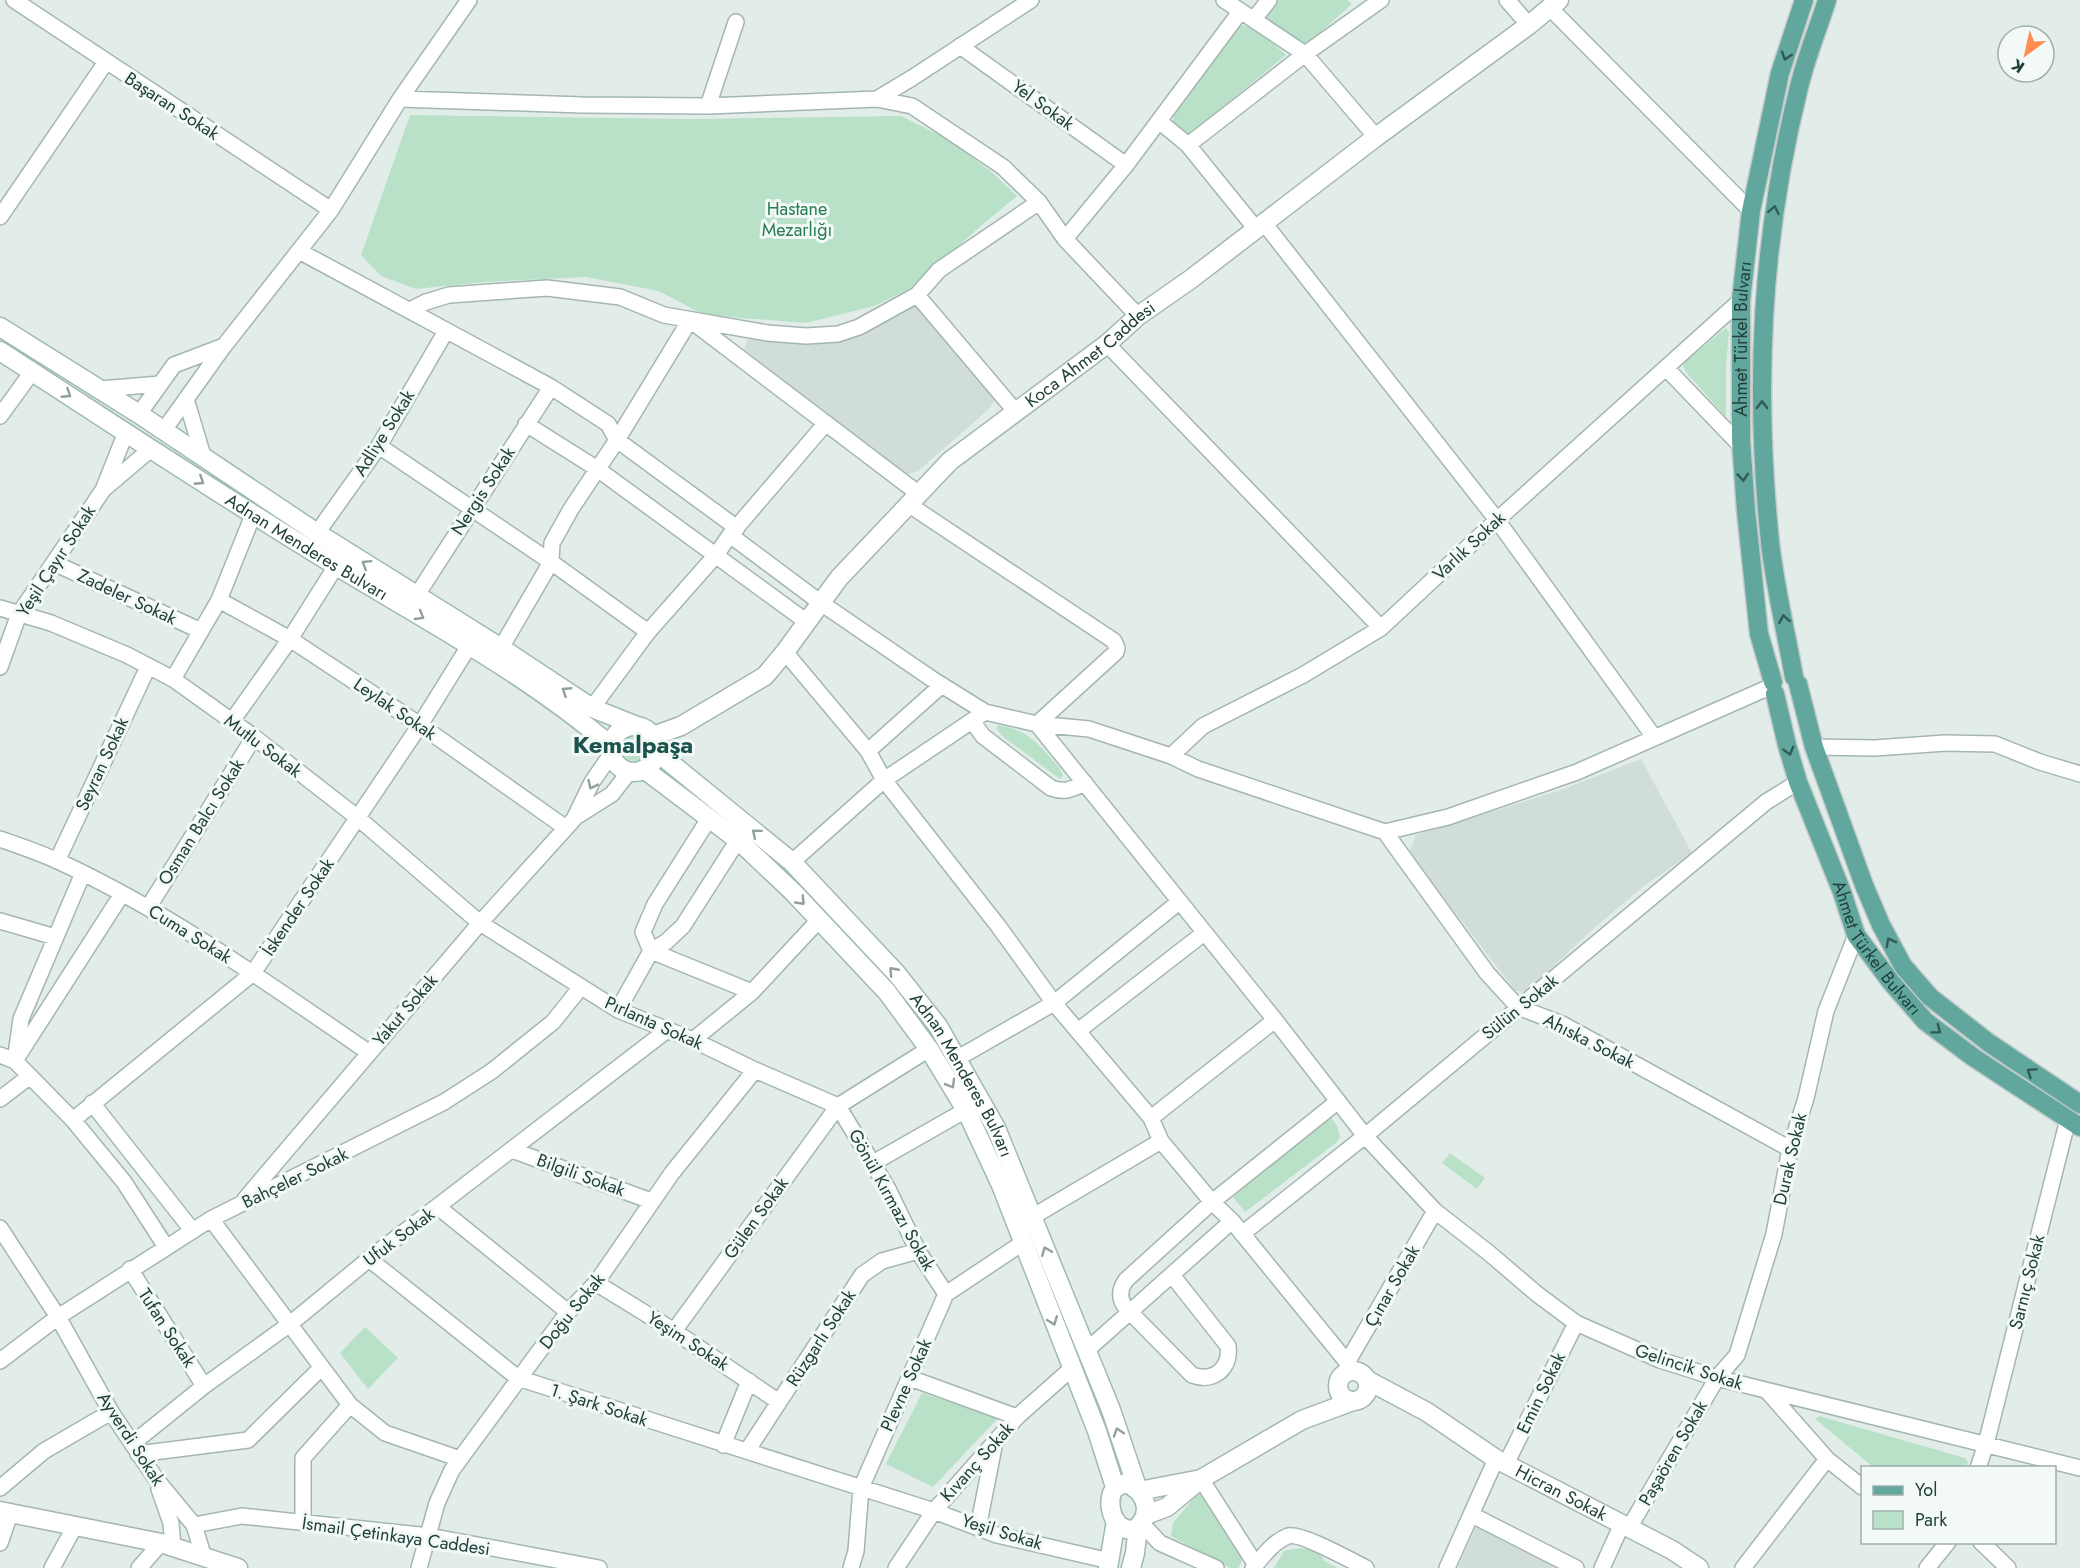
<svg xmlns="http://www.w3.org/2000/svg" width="2080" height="1568" viewBox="0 0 2080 1568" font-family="Jost,sans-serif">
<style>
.built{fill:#d0ddd9}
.green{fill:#b8e1c8}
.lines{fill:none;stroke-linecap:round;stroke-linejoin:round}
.minor-casing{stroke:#a4b6b2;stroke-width:18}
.tertiary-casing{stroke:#a4b6b2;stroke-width:21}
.secondary-casing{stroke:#9fbab4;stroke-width:21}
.primary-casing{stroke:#c1cac8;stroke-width:21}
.minor{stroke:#fff;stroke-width:15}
.tertiary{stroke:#fff;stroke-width:18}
.secondary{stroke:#fff;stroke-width:18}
.primary{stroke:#62a79d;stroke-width:18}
.oneway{stroke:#305a54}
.oneway2{stroke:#90a09d}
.labels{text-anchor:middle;stroke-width:6;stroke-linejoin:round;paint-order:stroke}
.street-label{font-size:18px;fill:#20403b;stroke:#f3f9f7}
.park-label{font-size:18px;fill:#267b51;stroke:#f3f9f7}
.district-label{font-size:24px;font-weight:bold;fill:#1a544d;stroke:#f3f9f7}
</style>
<rect width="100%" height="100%" fill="#e2edea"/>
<path class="built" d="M 917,305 L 995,399 L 989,409 L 918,471 L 906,475 L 744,350 L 749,337 L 837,340 L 861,334 Z
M 1641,759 L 1692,853 L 1644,886 L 1593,929 L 1525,993 L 1515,990 L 1409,853 L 1416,835 L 1558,791 Z
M 1476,1527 L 1557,1568 L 1458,1568 Z"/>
<path class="green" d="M 1276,0 L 1347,0 L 1352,4 L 1306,45 L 1300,44 L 1266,18 L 1264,12 Z
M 1239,25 C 1258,27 1272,43 1286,55 L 1188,135 L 1173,122 L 1174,111 Z
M 410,115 L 687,119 L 901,116 L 951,141 L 995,175 L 1017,196 L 976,230 L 915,286 L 874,306 L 806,323 L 704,315 L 659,291 L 586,277 L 484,282 L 416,289 L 381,276 L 361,255 Z
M 1726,328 L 1729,332 L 1726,366 L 1726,417 L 1685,371 L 1683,366 L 1686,361 Z
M 998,725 C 1024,730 1033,738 1050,757 C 1055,763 1061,769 1063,776 L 1060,779 L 1001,735 L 996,728 Z
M621 747a14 14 0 1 1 28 0a14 14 0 1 1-28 0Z
M 1330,1116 L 1337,1126 L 1340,1137 L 1337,1142 L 1245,1212 L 1233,1197 Z
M 1450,1153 L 1485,1178 L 1477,1189 L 1442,1163 Z
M 365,1327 L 398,1358 L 368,1389 L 340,1353 Z
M 922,1393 L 998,1418 L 933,1487 L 886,1464 Z
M 1819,1416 L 1965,1458 L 1968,1462 L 1966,1467 L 1873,1467 L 1815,1419 Z
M 1199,1492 L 1244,1557 L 1238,1568 L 1230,1568 L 1171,1536 L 1173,1523 Z
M 1301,1548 L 1320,1552 L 1324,1561 L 1338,1568 L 1274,1568 L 1284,1551 Z"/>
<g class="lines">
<defs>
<path id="minor" d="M 14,0 L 331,210
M 1224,0 L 1305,54 L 1376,137
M 1507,0 L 1529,25
M 1549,7 L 1751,211
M 1254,19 L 1269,0
M 960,46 L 1126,165
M 400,99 L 582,105 L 708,106 L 877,99 L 912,106 L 1003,167 L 1039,202 L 1065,239 L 1138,316
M 877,99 L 912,78 L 1031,0
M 708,106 L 736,22
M 1159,121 L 1188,145 L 1256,229
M 1188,145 L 1305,54 L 1381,0
M 0,217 L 106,62
M 1264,223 L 1497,520 L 1654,737
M 1065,239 L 1126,165 L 1240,12
M 299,251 L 551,387 L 608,424 L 617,440 L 737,528
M 917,295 L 1016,412
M 410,310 L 426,302 L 449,295 L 547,288 L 620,297 L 664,315 L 767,333 L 806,336 L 838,334 L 859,327 L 917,295 L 939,270 L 1039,202
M 1107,344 L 1381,628
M 1666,368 L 1741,446
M 100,389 L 160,384
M 186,399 L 203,456
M 139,414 L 174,365 L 224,346
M 0,416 L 32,372
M 526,424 L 596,468 L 807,622
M 164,430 L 224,346 L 331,210 L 400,99 L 469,0
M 379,446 L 551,562 L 648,632
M 105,488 L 151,449
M 908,504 L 1114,641 L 1117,648 L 1116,652 L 1037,724 L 1275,1020 L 1365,1136 L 1435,1211 L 1489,1253 L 1537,1294 L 1576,1323 L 1660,1360 L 1717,1378 L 2080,1468
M 317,533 L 379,446 L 446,331
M 730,535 L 821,603 L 932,679 L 985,712 L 1037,724 L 1089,729 L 1171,756 L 1198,769 L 1385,832 L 1448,817 L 1577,772 L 1772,686
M 54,563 L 201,631
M 417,595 L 551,387
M 219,600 L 290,639 L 420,725 L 566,828
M 0,608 L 51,623 L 127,655 L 173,679 L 254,737 L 358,818 L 480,923 L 618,1010 L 693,1040 L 755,1070 L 838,1106
M 501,648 L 551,562 L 552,543 L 571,509 L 617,440 L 690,320 L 919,494
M 785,652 L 868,751 L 884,780 L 999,927 L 1054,1003 L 1151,1118 L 1161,1141 L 1212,1202 L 1232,1221 L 1355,1372
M 0,667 L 19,614 L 103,490 L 126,432
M 173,679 L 219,600 L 253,515
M 592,708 L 648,632 L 716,555 L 730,535 L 826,423
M 232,721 L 290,639 L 336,566
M 972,721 L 983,736 L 1051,788 C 1065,793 1072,789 1085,783
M 1814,747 L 1875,748 L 1945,743 L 1995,744 L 2040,762 L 2080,774
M 868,751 L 942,685
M 1171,756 L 1203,726 L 1303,675 L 1381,628 L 1497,520 L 1741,300
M 579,815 L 612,794 L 630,771
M 710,817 L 655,904 L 643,932 L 651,951 L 752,992
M 1385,832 L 1487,973 L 1518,1007 L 1562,1024 L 1790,1149
M 0,839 C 20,846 41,853 60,862 C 170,913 269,984 368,1052
M 57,861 L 148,667
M 792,862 L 884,780 L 985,712
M 148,908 L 254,737
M 0,921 L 55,937
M 618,1010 L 651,951 L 666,942 L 683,926 L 738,840
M 1078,1031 L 1204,933
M 693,1040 L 752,992 L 819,920
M 0,1055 L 15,1061 L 73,1120 L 124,1182 L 166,1247
M 18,1056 L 122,894
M 958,1058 L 1054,1003 L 1179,902
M 15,1061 L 21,1019 L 83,873
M 0,1099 L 30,1076
M 92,1103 L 192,1230
M 838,1106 L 888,1189 L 918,1251 L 946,1294
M 1151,1118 L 1275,1020
M 73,1120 L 253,973 L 420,725 L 469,646
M 512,1150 L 651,1201
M 873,1163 L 966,1110
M 245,1199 L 480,923 L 574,819 L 592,782 L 612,753
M 438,1207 L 568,1312
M 1032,1217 L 1161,1141
M 211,1219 L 350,1405 L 385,1433 L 460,1459
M 0,1228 L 58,1317 L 111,1412 L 156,1479 L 194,1525 L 204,1558
M 1242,1234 L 1365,1136 L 1766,802 L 1798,782
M 369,1259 L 518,1378 L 934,1511 L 997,1535 L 1110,1561
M 130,1269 L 204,1386
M 1172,1275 L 1228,1346 C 1231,1368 1214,1383 1192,1375 L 1126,1308 C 1119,1299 1119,1290 1126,1280 L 1212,1202 L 1337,1102
M 596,1283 L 674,1331 L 779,1402
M 674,1331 L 838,1106 L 929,1049
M 1086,1351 L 1232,1221
M 0,1361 L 58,1317 L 211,1219 L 444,1102 L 492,1071 L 553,1022 L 581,987
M 1348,1361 L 1435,1211
M 910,1378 L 1017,1417
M 1768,1392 L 1827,1459 L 1862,1487
M 132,1444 L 204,1386 L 290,1324 L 369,1259 L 666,1031
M 723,1445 L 749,1381
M 747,1451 L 862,1275 L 882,1261 L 918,1251
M 138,1454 L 248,1440 L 321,1368
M 1506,1464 L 1576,1323
M 1978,1468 L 1986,1444 L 2068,1119
M 1201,1479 L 1256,1565
M 0,1488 L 44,1451 L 111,1412
M 159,1489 L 171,1523 L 173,1547
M 1472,1515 L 1576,1568
M 303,1523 L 303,1458 L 350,1405
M 1142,1524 L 1160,1543 L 1216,1568
M 194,1525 L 242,1516 L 429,1536 L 599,1568
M 978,1528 L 995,1442
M 1629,1528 L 1717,1378 L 1737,1355 L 1774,1234 L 1790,1149 L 1806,1098 L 1826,1011 L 1856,935
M 1981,1542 L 2008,1568
M 0,1543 L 10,1514
M 52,1568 L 75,1526
M 139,1568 L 161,1543
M 419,1568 L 437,1503 L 452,1470 L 568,1312 L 596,1283 L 672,1173 L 755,1070
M 851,1568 L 856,1551 L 861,1488 L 946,1294 L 1024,1242
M 896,1568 L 934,1511 L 1017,1417 L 1071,1369
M 1253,1568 C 1263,1556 1273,1542 1288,1536 C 1300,1532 1352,1561 1366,1568
M 1447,1568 L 1496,1459
M 1602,1568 L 1622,1524
M 1743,1568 L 1827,1459
M 1927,1568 L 1948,1542"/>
<g id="tertiary">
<path id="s1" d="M 653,736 L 681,726 L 765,676 L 785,652 L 839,578 L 950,461 L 1107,344 L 1138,316 L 1191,279 L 1376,137 L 1529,25 L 1559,0"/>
<circle cx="1353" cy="1386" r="15"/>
<path id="s2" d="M 1367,1380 L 1427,1412 L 1496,1459 L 1672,1550 L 1699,1568"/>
<path d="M 1139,1491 L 1196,1480"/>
<path d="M 0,1511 L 161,1543 L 238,1568"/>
<path d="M 1146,1515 L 1167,1507 L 1201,1479 L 1302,1420 L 1353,1401"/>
</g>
<g id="secondary">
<path d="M 0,327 L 139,414 L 317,533 L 501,648 L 592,708 L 637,726"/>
<path id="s3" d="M 0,351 C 110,422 218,494 330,562 C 425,620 526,673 611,746"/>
<circle cx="634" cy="749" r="23"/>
<path id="s4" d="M 657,752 L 792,862 L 897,974 L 938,1026 L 996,1128 L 1111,1410 L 1137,1487"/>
<path d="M 644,769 L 738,840 L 793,892 L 887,992 L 929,1049 L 966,1110 L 1001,1185 L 1097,1431 L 1115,1487"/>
<path d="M 1126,1483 C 1147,1492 1154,1515 1134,1530 C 1129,1530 1124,1529 1120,1526 C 1110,1519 1106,1494 1117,1487 C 1120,1485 1123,1484 1126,1483 Z"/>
<path d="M 1108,1568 L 1116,1521"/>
<path d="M 1131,1568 L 1135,1553 L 1138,1527"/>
</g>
<g id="primary">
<path d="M 1794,677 C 1786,632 1775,587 1770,542 C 1754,386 1761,239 1799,87 C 1806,57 1818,29 1827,0"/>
<path id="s5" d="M 1773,682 L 1759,634 L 1746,511 L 1741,440 L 1741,300 L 1751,211 L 1780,73 L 1804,0"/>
<path d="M 1798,684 L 1814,747 L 1864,885 L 1881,925 L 1903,966 L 1930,997 L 1989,1043 L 2080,1104"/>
<path id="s6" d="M 1775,694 L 1787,745 L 1798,782 L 1842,892 L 1856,935 L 1891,982 L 1925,1021 L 1973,1057 L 2080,1127"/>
</g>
</defs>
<use href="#minor" class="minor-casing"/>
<use href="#tertiary" class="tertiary-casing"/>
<use href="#secondary" class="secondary-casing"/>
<use href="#primary" class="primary-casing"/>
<use href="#minor" class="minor"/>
<use href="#tertiary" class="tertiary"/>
<use href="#secondary" class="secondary"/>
<use href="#primary" class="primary"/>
</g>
<defs><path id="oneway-chevron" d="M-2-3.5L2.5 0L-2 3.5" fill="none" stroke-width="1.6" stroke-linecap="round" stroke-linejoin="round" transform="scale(1.5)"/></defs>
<g class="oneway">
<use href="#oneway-chevron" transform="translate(1786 56) rotate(108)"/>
<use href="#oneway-chevron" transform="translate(1774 210) rotate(-79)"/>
<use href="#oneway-chevron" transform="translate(1762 405) rotate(-90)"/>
<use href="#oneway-chevron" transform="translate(1743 477) rotate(86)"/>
<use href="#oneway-chevron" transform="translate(1784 619) rotate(-100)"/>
<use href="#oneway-chevron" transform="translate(1789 751) rotate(74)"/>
<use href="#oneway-chevron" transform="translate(1890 942) rotate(-118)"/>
<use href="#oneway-chevron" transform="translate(1937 1030) rotate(37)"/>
<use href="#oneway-chevron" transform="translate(2031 1072) rotate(-146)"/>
</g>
<g class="oneway2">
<use href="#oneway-chevron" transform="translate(67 394) rotate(33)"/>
<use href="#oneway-chevron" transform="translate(200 481) rotate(33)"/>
<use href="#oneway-chevron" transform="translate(366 564) rotate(-148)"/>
<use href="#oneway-chevron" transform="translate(420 616) rotate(31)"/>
<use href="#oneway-chevron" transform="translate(566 691) rotate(-147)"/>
<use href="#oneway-chevron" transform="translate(592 785) rotate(116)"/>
<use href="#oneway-chevron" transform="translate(756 833) rotate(-140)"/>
<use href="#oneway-chevron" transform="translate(801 901) rotate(46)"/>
<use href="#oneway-chevron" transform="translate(893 971) rotate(-132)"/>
<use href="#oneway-chevron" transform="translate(951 1084) rotate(60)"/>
<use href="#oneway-chevron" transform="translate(1046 1251) rotate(-112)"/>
<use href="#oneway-chevron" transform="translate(1053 1321) rotate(69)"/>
<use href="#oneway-chevron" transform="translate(1118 1432) rotate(-108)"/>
</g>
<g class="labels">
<g class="street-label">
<text transform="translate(1043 105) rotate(36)" y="6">Yel Sokak</text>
<text transform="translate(172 106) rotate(33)" y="6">Başaran Sokak</text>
<text dy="6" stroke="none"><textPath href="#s5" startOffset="346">Ahmet Türkel Bulvarı</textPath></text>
<text dy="6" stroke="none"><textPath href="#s1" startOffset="588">Koca Ahmet Caddesi</textPath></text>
<text transform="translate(384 433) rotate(-58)" y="6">Adliye Sokak</text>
<text transform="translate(483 491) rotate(-57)" y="6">Nergis Sokak</text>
<text transform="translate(1469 546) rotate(-43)" y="6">Varlık Sokak</text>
<text dy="6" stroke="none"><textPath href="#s3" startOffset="364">Adnan Menderes Bulvarı</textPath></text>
<text transform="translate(56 561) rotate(-57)" y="6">Yeşil Çayır Sokak</text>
<text transform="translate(127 597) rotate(25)" y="6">Zadeler Sokak</text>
<text transform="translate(395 709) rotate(34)" y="6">Leylak Sokak</text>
<text transform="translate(263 746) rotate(37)" y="6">Mutlu Sokak</text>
<text transform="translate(102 764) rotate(-65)" y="6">Seyran Sokak</text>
<text transform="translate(201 822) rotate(-58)" y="6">Osman Balcı Sokak</text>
<text transform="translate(298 907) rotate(-56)" y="6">İskender Sokak</text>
<text transform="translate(190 934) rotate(32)" y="6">Cuma Sokak</text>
<text dy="6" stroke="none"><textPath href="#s6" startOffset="276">Ahmet Türkel Bulvarı</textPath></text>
<text transform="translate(1520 1007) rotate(-39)" y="6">Sülün Sokak</text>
<text transform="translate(405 1010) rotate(-49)" y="6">Yakut Sokak</text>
<text transform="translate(654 1023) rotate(24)" y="6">Pırlanta Sokak</text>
<text transform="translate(1589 1041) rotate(27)" y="6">Ahıska Sokak</text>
<text dy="6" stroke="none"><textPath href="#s4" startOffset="448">Adnan Menderes Bulvarı</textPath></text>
<text transform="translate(1790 1159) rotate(-77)" y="6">Durak Sokak</text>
<text transform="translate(581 1175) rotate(20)" y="6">Bilgili Sokak</text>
<text transform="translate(295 1178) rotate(-26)" y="6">Bahçeler Sokak</text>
<text transform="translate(892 1200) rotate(61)" y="6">Gönül Kırmazı Sokak</text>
<text transform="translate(756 1218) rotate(-54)" y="6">Gülen Sokak</text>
<text transform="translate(399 1237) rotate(-37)" y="6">Ufuk Sokak</text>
<text transform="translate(2027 1282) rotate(-76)" y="6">Sarnıç Sokak</text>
<text transform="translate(1392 1286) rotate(-60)" y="6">Çınar Sokak</text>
<text transform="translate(572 1311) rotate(-51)" y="6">Doğu Sokak</text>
<text transform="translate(167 1328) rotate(57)" y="6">Tufan Sokak</text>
<text transform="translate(821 1338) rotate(-57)" y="6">Rüzgarlı Sokak</text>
<text transform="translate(688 1341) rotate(33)" y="6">Yeşim Sokak</text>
<text transform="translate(1689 1367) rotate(18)" y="6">Gelincik Sokak</text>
<text transform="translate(906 1385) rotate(-66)" y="6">Plevne Sokak</text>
<text transform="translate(1541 1393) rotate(-64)" y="6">Emin Sokak</text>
<text transform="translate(599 1405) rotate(18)" y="6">1. Şark Sokak</text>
<text transform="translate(131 1439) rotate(57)" y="6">Ayverdi Sokak</text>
<text transform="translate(1673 1453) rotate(-60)" y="6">Paşaören Sokak</text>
<text transform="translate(977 1462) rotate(-48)" y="6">Kıvanç Sokak</text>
<text dy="6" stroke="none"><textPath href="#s2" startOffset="225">Hicran Sokak</textPath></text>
<text transform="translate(1002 1532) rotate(17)" y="6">Yeşil Sokak</text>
<text transform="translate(396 1536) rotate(8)" y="6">İsmail Çetinkaya Caddesi</text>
</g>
<g class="park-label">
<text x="797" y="215">Hastane<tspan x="797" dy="21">Mezarlığı</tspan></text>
</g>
<g class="district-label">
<text x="633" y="753">Kemalpaşa</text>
</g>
</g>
<rect x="1861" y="1466" width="195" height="78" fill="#f3f9f7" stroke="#9fafac" stroke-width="1.5"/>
<rect x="1873" y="1486" width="30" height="9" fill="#62a79d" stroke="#9fafac" stroke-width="1.5"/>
<text x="1915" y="1496" font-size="18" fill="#20403b">Yol</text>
<rect x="1873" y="1511" width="30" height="18" fill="#b8e1c8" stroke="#9fafac" stroke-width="1.5"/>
<text x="1915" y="1526" font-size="18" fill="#20403b">Park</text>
<g transform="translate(2026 54) rotate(213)"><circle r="28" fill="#f3f9f7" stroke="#9fafac" stroke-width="1.5"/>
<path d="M0-4.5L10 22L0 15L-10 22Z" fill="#ff8e4e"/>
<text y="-9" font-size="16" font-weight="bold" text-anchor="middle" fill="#20403b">K</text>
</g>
</svg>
